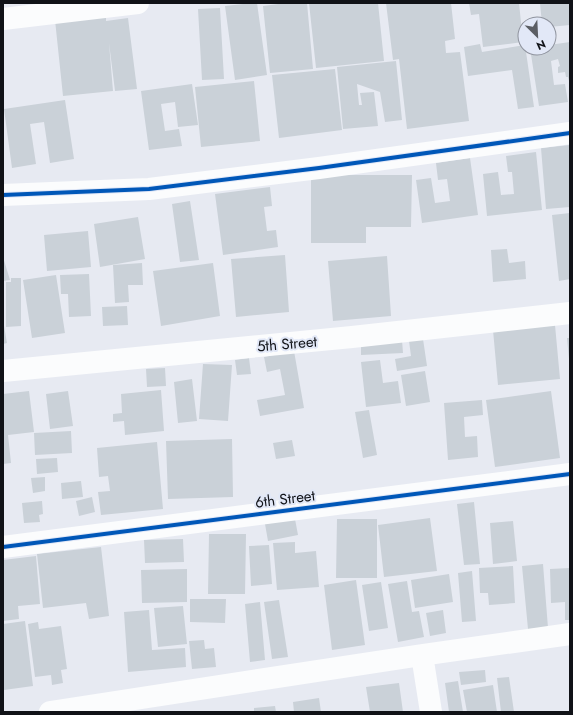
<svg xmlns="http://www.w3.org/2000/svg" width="573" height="715" viewBox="0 0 573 715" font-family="Jost,sans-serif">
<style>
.building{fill:#cad1d8}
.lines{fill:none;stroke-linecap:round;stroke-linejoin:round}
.minor{stroke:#fbfcfd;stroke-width:22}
.cycleway-casing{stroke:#e2e8f7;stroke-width:6}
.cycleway{stroke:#0057b8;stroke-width:4}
.labels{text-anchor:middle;stroke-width:4;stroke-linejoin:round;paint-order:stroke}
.street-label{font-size:15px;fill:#101217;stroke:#e2e8f7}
</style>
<rect width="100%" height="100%" fill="#e7eaf2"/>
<path class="building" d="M 252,3 L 257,3 L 267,75 L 235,80 L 225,6 Z
M 286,3 L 307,3 L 313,69 L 270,73 L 263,6 Z
M 309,3 L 378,3 L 384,61 L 316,68 Z
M 386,3 L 451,3 L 455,39 L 445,41 L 446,53 L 460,52 L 469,121 L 407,129 L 399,59 L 393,60 Z
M 469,3 L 519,3 L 523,42 L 483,47 L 479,14 L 471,15 Z
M 540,3 L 570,3 L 570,25 L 549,27 L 549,24 L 542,24 Z
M 220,8 L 224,79 L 202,80 L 198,9 Z
M 106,15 L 106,21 L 128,18 L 137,89 L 115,91 L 109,43 L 113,91 L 63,96 L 55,20 Z
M 570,42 L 570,85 L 568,77 L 566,77 L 565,72 L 558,73 L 558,67 L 560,66 L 558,59 L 551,61 L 554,85 L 565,84 L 568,102 L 539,106 L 530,48 L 549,48 L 549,45 Z
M 480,44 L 482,52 L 525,45 L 534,107 L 518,109 L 512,70 L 468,76 L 464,47 Z
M 396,61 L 402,120 L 385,122 L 380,92 L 357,84 L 359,105 L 362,105 L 360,93 L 374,92 L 378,126 L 343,129 L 337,67 Z
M 335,69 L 342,130 L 279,138 L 272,75 Z
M 254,81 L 260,141 L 201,147 L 195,87 Z
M 192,84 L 198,125 L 178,127 L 175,102 L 161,104 L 165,131 L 179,129 L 182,146 L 149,150 L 141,91 Z
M 65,100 L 74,159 L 50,163 L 44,122 L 30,124 L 36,164 L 12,168 L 4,109 Z
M 570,145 L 570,207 L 546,209 L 541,148 Z
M 536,152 L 542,210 L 487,216 L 483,174 L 498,172 L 501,195 L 514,194 L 512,172 L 508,172 L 506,156 Z
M 470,158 L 478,215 L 422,223 L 416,180 L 431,178 L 435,203 L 450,201 L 447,179 L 438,180 L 436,163 Z
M 311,175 L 412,175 L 411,227 L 366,227 L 366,243 L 311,243 Z
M 270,187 L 272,206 L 264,207 L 267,231 L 276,230 L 278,247 L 223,255 L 215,194 Z
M 190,201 L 199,260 L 180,262 L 172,204 Z
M 570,213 L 570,279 L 559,281 L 552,215 Z
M 138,217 L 145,259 L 100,267 L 94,224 Z
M 88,231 L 91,267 L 47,271 L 44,235 Z
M 507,249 L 509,263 L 525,261 L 526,279 L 493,282 L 491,250 Z
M 285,255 L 289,312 L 236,317 L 231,259 Z
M 387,256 L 391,316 L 333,321 L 328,261 Z
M 3,257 L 10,280 L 3,281 Z
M 142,263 L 143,285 L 128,285 L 129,302 L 115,303 L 113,265 Z
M 213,263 L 220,316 L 161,326 L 153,271 Z
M 89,274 L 91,316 L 69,317 L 68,294 L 61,294 L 60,275 Z
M 56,275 L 65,333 L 32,338 L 23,280 Z
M 11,278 L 21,278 L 21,326 L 6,327 L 6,282 L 11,282 Z
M 127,306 L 128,325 L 103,326 L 102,307 Z
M 3,320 L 7,343 L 3,344 Z
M 555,325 L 560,379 L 498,385 L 493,330 Z
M 567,338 L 570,338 L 570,359 L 569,359 Z
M 423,339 L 427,366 L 397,371 L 395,359 L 411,356 L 409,341 Z
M 402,340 L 403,353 L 361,355 L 361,342 Z
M 294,351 L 304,408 L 260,416 L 257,400 L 285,395 L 280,369 L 267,372 L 264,357 Z
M 249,358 L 251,374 L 237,375 L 235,360 Z
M 380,360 L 383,383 L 398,381 L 401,403 L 366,407 L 361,362 Z
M 203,364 L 232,365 L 228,421 L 199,419 Z
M 165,368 L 166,386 L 147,387 L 146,369 Z
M 425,371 L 430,402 L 406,406 L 401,375 Z
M 192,379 L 197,421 L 178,423 L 174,382 Z
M 161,390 L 164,431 L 125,435 L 124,421 L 113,422 L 113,414 L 122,413 L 121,394 Z
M 29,391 L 34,432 L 8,435 L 11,463 L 3,464 L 3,394 Z
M 68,391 L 73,426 L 50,429 L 46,394 Z
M 551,391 L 560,458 L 495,467 L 486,400 Z
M 482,400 L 483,415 L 464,417 L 465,437 L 477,436 L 478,457 L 448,460 L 444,403 Z
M 369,410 L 377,455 L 363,458 L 355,412 Z
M 71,431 L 72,453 L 35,455 L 34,433 Z
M 232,439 L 233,497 L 168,499 L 166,441 Z
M 292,440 L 295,456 L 276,459 L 273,443 Z
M 157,442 L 163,509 L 101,515 L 98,492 L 110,491 L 108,476 L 99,477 L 97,448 Z
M 57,458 L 58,472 L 37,474 L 36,459 Z
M 45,477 L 45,491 L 33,493 L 31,478 Z
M 81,481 L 83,497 L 62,499 L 61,483 Z
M 92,497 L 95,512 L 79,516 L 76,501 Z
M 42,501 L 43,514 L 39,515 L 40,522 L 24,523 L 22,503 Z
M 474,502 L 480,564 L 464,565 L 457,504 Z
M 430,518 L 437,571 L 384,577 L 378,525 Z
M 295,519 L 298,535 L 268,541 L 265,524 Z
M 337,519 L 377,519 L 377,578 L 336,578 Z
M 513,521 L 517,561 L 493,564 L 490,523 Z
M 209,534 L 246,534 L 245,594 L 208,594 Z
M 183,539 L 184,562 L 145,563 L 144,540 Z
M 295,542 L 295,553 L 316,551 L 319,587 L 277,590 L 273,543 Z
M 269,545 L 272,584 L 251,586 L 249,546 Z
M 101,547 L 109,616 L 89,619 L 86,603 L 43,608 L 37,554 Z
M 36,556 L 40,604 L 18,606 L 19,619 L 3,621 L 3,560 Z
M 543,564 L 548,628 L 528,629 L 522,566 Z
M 513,566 L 515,603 L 489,605 L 488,593 L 480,593 L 479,568 Z
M 570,568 L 570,620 L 565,620 L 565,602 L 551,603 L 550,569 Z
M 187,569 L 187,602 L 142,603 L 141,570 Z
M 472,571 L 476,621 L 462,622 L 458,573 Z
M 449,574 L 453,602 L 415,608 L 411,580 Z
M 356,580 L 365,645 L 332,650 L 324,585 Z
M 407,581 L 412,612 L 419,611 L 424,637 L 398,642 L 388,584 Z
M 381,582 L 388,628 L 369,631 L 362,585 Z
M 190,599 L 226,599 L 225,623 L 190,622 Z
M 279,600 L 288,657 L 272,659 L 264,602 Z
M 260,602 L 265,660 L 250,662 L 245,604 Z
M 183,606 L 187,644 L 158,647 L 154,608 Z
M 149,610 L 152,650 L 185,648 L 186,667 L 128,672 L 124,612 Z
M 443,610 L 446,633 L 430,636 L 426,613 Z
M 25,621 L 33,686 L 4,690 L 3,680 L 3,624 Z
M 38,622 L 39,629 L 61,626 L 67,669 L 61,670 L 63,683 L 52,685 L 51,675 L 35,677 L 28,624 Z
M 204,640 L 205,649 L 214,648 L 216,667 L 192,669 L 189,641 Z
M 485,670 L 486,682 L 461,685 L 459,672 Z
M 509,677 L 514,712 L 501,712 L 497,678 Z
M 458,681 L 463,712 L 449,712 L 445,683 Z
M 399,683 L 403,712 L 370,712 L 366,687 Z
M 493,685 L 497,712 L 467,712 L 463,690 Z
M 319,698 L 321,712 L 294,712 L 293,702 Z
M 275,706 L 276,712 L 254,712 L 254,708 Z"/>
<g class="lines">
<path class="minor" d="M 3,19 L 138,3
M 3,195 L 149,189 L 319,168 L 570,133
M 3,371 L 352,337 L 570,313
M 3,547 L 570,474
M 422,655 L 431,712
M 50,712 L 422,655 L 570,634"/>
<defs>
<path id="cycleway" d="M 3,195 L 149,189 L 319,168 L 570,133
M 3,547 L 570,474"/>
</defs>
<use href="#cycleway" class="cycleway-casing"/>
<use href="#cycleway" class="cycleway"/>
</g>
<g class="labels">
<g class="street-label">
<text transform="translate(287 344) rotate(-5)" y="5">5th Street</text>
<text transform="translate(285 499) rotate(-7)" y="5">6th Street</text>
</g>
</g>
<rect width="573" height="715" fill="none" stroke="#101217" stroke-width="8"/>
<g transform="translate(537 36) rotate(156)"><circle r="19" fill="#e2e8f7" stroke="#8e929d"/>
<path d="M0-3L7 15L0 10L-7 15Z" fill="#5b5e64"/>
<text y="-6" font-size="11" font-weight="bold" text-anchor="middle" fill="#101217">N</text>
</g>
</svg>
